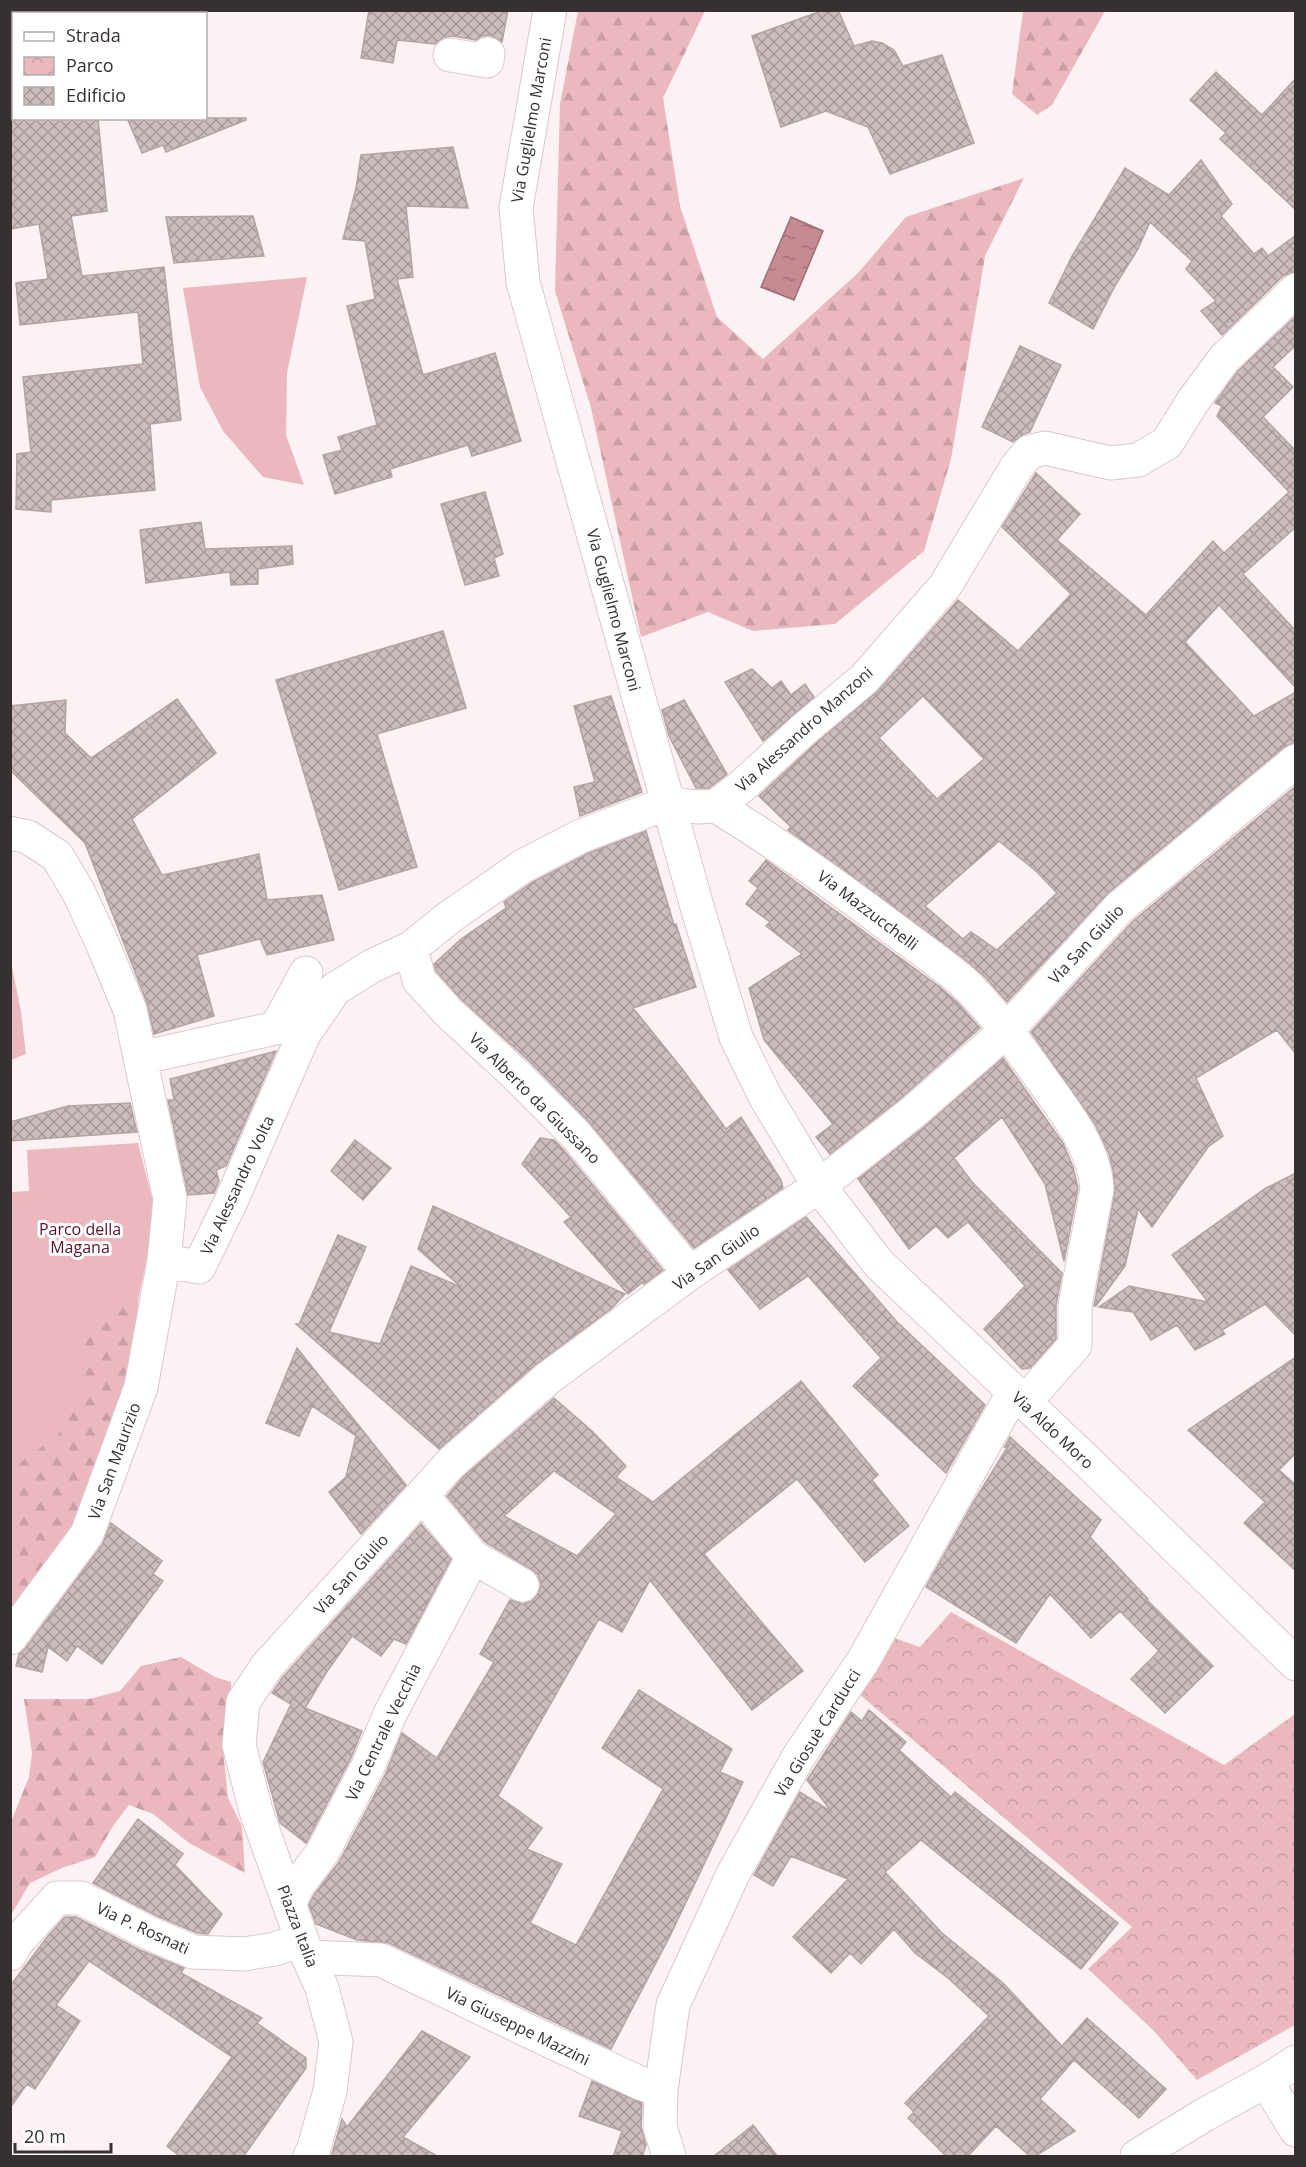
<svg xmlns="http://www.w3.org/2000/svg" width="1306" height="2167" viewBox="0 0 1306 2167" font-family="'Open Sans',sans-serif">
<style>
.green{fill:#ebb8bf}
.forest{fill:url(#forest-firs)}
.park{fill:url(#park-crowns)}
.water{fill:url(#water-ripples);stroke:#9b6f75;stroke-width:1.5}
.building{fill:url(#building-cross-hatch);stroke:#b3a3a4;stroke-width:1.5;fill-rule:evenodd}
.lines{fill:none;stroke-linecap:round;stroke-linejoin:round}
.minor-casing{stroke:#d9c8ca;stroke-width:35}
.major-casing{stroke:#d9c8ca;stroke-width:35}
.minor{stroke:#fff;stroke-width:33}
.major{stroke:#fff;stroke-width:33}
.labels{text-anchor:middle;stroke-width:6;stroke-linejoin:round;paint-order:stroke}
.street-label{font-size:16px;fill:#373031;stroke:#fff}
.park-label{font-size:16px;fill:#5c1427;stroke:#fff}
</style>
<defs>
<pattern id="forest-firs" width="22" height="20" patternUnits="userSpaceOnUse" patternTransform="scale(1.5)"><rect width="22" height="20" fill="#ebb8bf"/><path d="M5 1l3.5 6h-7zM16 11l3.5 6h-7z" fill="#ca9ea5"/></pattern>
<pattern id="park-crowns" width="20" height="18" patternUnits="userSpaceOnUse" patternTransform="scale(1.5)"><rect width="20" height="18" fill="#ebb8bf"/><path d="M2 6a3 3 0 1 1 6 0M12 15a3 3 0 1 1 6 0" fill="none" stroke="#ca9ea5"/></pattern>
<pattern id="water-ripples" width="26" height="14" patternUnits="userSpaceOnUse" patternTransform="scale(1.5)"><rect width="26" height="14" fill="#c68a92"/><path d="M2 4q2-2 4 0t4 0M15 11q2-2 4 0t4 0" fill="none" stroke="#a27178"/></pattern>
<pattern id="building-cross-hatch" width="8" height="8" patternUnits="userSpaceOnUse" patternTransform="scale(1.5)"><rect width="8" height="8" fill="#ccbcbd"/><path d="M0 0l8 8M0 8l8-8" fill="none" stroke="#a6999a"/></pattern>
</defs>
<rect width="100%" height="100%" fill="#fdf2f3"/>
<path class="green" d="M 307,277 L 287,373 L 286,435 L 304,485 L 263,477 L 223,431 L 200,387 L 183,288 Z
M 11,962 L 21,1012 L 26,1054 L 11,1060 Z
M 138,1143 L 156,1214 L 138,1301 L 133,1386 L 11,1625 L 11,1192 L 29,1191 L 27,1150 Z"/>
<path class="forest" d="M 578,11 L 705,11 L 663,98 L 680,206 L 717,317 L 763,359 L 858,273 L 906,217 L 1024,178 L 985,256 L 951,459 L 924,551 L 835,624 L 753,631 L 708,612 L 641,637 L 591,408 L 555,291 L 560,104 Z
M 1023,11 L 1105,11 L 1052,105 L 1037,115 L 1012,94 Z
M 138,1301 L 133,1386 L 82,1532 L 10,1615 L 10,1470 L 58,1435 L 78,1390 L 80,1354 L 93,1317 Z
M 181,1657 L 215,1677 L 231,1682 L 232,1712 L 224,1760 L 228,1798 L 242,1826 L 245,1873 L 189,1843 L 153,1814 L 129,1805 L 113,1826 L 95,1857 L 62,1868 L 30,1883 L 11,1915 L 11,1822 L 29,1777 L 32,1753 L 24,1699 L 89,1699 L 120,1691 L 141,1666 Z"/>
<path class="park" d="M 951,1612 L 1224,1765 L 1295,1714 L 1295,2025 L 1197,2080 L 1153,2030 L 1088,1969 L 1132,1927 L 859,1694 L 891,1637 L 920,1647 Z"/>
<path class="water" d="M 791,217 L 823,231 L 794,300 L 761,287 Z"/>
<path class="building" d="M 369,10 L 508,10 L 502,42 L 490,35 L 482,36 L 476,40 L 453,36 L 444,37 L 435,44 L 397,40 L 393,63 L 361,58 Z
M 824,10 L 838,10 L 854,46 L 872,41 L 882,43 L 894,50 L 903,66 L 942,55 L 974,143 L 890,174 L 868,127 L 826,111 L 781,127 L 752,36 Z
M 1216,72 L 1262,115 L 1296,78 L 1296,210 L 1220,139 L 1226,133 L 1190,100 Z
M 10,118 L 98,118 L 107,211 L 71,216 L 82,276 L 164,267 L 181,420 L 150,424 L 155,490 L 51,500 L 51,512 L 16,509 L 17,454 L 31,452 L 23,377 L 143,364 L 138,312 L 20,325 L 16,283 L 48,279 L 39,224 L 10,229 Z
M 127,118 L 246,118 L 246,120 L 166,152 L 163,145 L 142,153 Z
M 453,147 L 468,208 L 406,206 L 413,277 L 397,279 L 423,375 L 495,353 L 521,441 L 472,456 L 468,445 L 390,469 L 392,477 L 335,494 L 323,455 L 342,450 L 338,437 L 377,425 L 347,306 L 375,299 L 365,241 L 343,239 L 356,188 L 361,155 Z
M 1201,160 L 1232,204 L 1221,216 L 1254,254 L 1262,248 L 1268,256 L 1296,235 L 1296,272 L 1283,276 L 1222,335 L 1201,311 L 1216,301 L 1186,269 L 1192,261 L 1150,222 L 1138,249 L 1116,284 L 1093,329 L 1049,303 L 1072,256 L 1125,168 L 1169,195 Z
M 253,216 L 264,256 L 174,263 L 166,217 Z
M 1296,316 L 1296,345 L 1273,367 L 1293,387 L 1263,417 L 1296,451 L 1296,527 L 1243,574 L 1296,631 L 1296,688 L 1219,605 L 1185,642 L 1254,716 L 1296,692 L 1296,743 L 1284,747 L 1108,893 L 1007,1002 L 985,977 L 963,958 L 788,830 L 791,827 L 759,796 L 815,744 L 878,691 L 958,600 L 1018,651 L 1071,594 L 1002,527 L 1036,473 L 1080,514 L 1057,540 L 1146,615 L 1213,541 L 1224,553 L 1289,492 L 1217,416 L 1222,406 L 1215,403 L 1238,371 ZM 923,696 L 984,759 L 937,799 L 879,738 ZM 999,841 L 1037,872 L 1057,893 L 997,950 L 971,932 L 963,939 L 925,906 Z
M 1020,346 L 1061,365 L 1030,432 L 1024,434 L 1013,442 L 982,427 Z
M 485,492 L 503,554 L 494,558 L 499,576 L 465,585 L 441,504 Z
M 201,522 L 205,549 L 292,546 L 293,564 L 258,569 L 258,584 L 231,585 L 230,572 L 146,583 L 140,530 Z
M 443,631 L 466,708 L 377,734 L 417,867 L 339,890 L 276,680 Z
M 752,669 L 772,688 L 781,681 L 791,695 L 805,684 L 814,697 L 763,741 L 725,682 Z
M 611,696 L 642,792 L 580,816 L 574,787 L 595,782 L 574,706 Z
M 177,699 L 216,753 L 132,819 L 162,875 L 259,854 L 267,900 L 322,895 L 334,940 L 267,955 L 260,939 L 197,955 L 214,1016 L 154,1034 L 147,1003 L 85,843 L 10,770 L 10,706 L 66,700 L 65,733 L 91,758 Z
M 684,700 L 727,774 L 709,788 L 696,788 L 669,736 L 662,710 Z
M 1296,786 L 1296,1054 L 1277,1030 L 1196,1078 L 1223,1136 L 1208,1147 L 1152,1227 L 1138,1209 L 1125,1266 L 1096,1306 L 1094,1306 L 1115,1192 L 1113,1170 L 1109,1154 L 1095,1124 L 1031,1032 L 1133,921 Z
M 646,831 L 674,925 L 676,924 L 696,987 L 633,1008 L 683,1070 L 726,1129 L 741,1117 L 781,1180 L 783,1188 L 694,1248 L 589,1122 L 529,1061 L 461,999 L 436,971 L 434,964 L 461,939 L 506,908 L 504,902 L 533,882 L 589,853 Z
M 766,860 L 940,987 L 958,1003 L 980,1028 L 900,1099 L 830,1154 L 816,1137 L 833,1124 L 764,1040 L 749,988 L 802,954 L 766,926 L 770,922 L 746,904 L 758,888 L 749,881 Z
M 276,1051 L 226,1166 L 216,1170 L 219,1181 L 214,1193 L 188,1195 L 168,1100 L 174,1100 L 170,1079 Z
M 1003,1058 L 1063,1143 L 1073,1167 L 1078,1188 L 1064,1261 L 1045,1184 L 1002,1117 L 954,1158 L 972,1182 L 1062,1273 L 1056,1305 L 1056,1339 L 1030,1368 L 1022,1369 L 984,1329 L 1025,1286 L 968,1222 L 948,1238 L 936,1226 L 909,1249 L 858,1179 L 924,1127 Z
M 130,1103 L 137,1132 L 10,1141 L 10,1122 L 68,1106 Z
M 540,1138 L 554,1140 L 562,1148 L 663,1270 L 644,1284 L 643,1282 L 628,1294 L 564,1222 L 571,1217 L 522,1164 Z
M 355,1140 L 391,1168 L 363,1200 L 331,1171 Z
M 1296,1173 L 1296,1336 L 1265,1304 L 1222,1330 L 1225,1334 L 1195,1350 L 1177,1325 L 1151,1340 L 1133,1312 L 1099,1307 L 1129,1286 L 1208,1302 L 1172,1255 L 1266,1188 Z
M 433,1206 L 625,1294 L 611,1309 L 535,1365 L 439,1449 L 296,1324 L 299,1324 L 338,1235 L 366,1247 L 329,1332 L 380,1344 L 411,1266 L 461,1287 L 418,1249 Z
M 806,1217 L 897,1322 L 985,1405 L 946,1473 L 853,1386 L 881,1358 L 808,1276 L 760,1309 L 728,1270 Z
M 297,1348 L 406,1485 L 361,1534 L 329,1492 L 346,1477 L 356,1436 L 312,1406 L 299,1436 L 266,1423 Z
M 1296,1357 L 1296,1453 L 1279,1470 L 1296,1485 L 1296,1571 L 1244,1523 L 1265,1502 L 1188,1430 Z
M 801,1381 L 878,1475 L 872,1480 L 909,1526 L 865,1562 L 797,1479 L 704,1554 L 803,1671 L 752,1710 L 650,1580 L 622,1632 L 599,1619 L 498,1796 L 542,1828 L 527,1849 L 562,1864 L 530,1923 L 576,1945 L 663,1789 L 602,1748 L 639,1690 L 732,1749 L 720,1772 L 743,1782 L 670,1936 L 611,2049 L 389,1943 L 357,1940 L 316,1924 L 309,1905 L 314,1895 L 339,1862 L 385,1775 L 402,1733 L 437,1758 L 494,1662 L 480,1654 L 510,1600 L 523,1604 L 532,1601 L 538,1594 L 541,1584 L 538,1575 L 531,1569 L 485,1542 L 447,1496 L 463,1477 L 554,1398 L 592,1431 L 626,1466 L 616,1477 L 653,1502 ZM 554,1471 L 616,1514 L 577,1556 L 504,1516 Z
M 1010,1437 L 1101,1520 L 1090,1537 L 1148,1599 L 1147,1600 L 1213,1666 L 1165,1713 L 1131,1679 L 1159,1651 L 1120,1611 L 1091,1638 L 1050,1594 L 1016,1643 L 926,1587 L 973,1503 L 1010,1443 L 1004,1448 Z
M 111,1523 L 162,1561 L 153,1574 L 163,1581 L 102,1664 L 77,1646 L 67,1661 L 48,1647 L 42,1672 L 16,1666 L 19,1654 L 25,1649 L 102,1545 Z
M 421,1524 L 451,1559 L 406,1644 L 394,1639 L 381,1656 L 352,1636 L 326,1673 L 305,1708 L 362,1731 L 351,1758 L 306,1843 L 280,1823 L 263,1762 L 291,1704 L 272,1693 L 282,1678 Z
M 869,1710 L 906,1742 L 899,1750 L 951,1797 L 955,1792 L 1118,1923 L 1081,1969 L 921,1840 L 885,1872 L 942,1933 L 1003,1983 L 1062,2046 L 1087,2018 L 1166,2089 L 1139,2118 L 1074,2060 L 1040,2099 L 1075,2131 L 1034,2157 L 1031,2157 L 996,2126 L 967,2157 L 947,2157 L 908,2118 L 914,2112 L 905,2103 L 989,2016 L 948,1978 L 915,1953 L 894,1929 L 861,1964 L 850,1953 L 831,1973 L 793,1937 L 848,1879 L 791,1856 L 773,1886 L 754,1875 L 800,1792 L 832,1812 L 807,1780 L 851,1712 L 862,1721 Z
M 138,1819 L 183,1854 L 175,1865 L 222,1914 L 208,1934 L 197,1933 L 157,1916 L 93,1883 Z
M 65,1917 L 76,1917 L 140,1950 L 184,1968 L 181,1973 L 262,2018 L 257,2023 L 306,2058 L 306,2068 L 243,2157 L 181,2157 L 167,2146 L 232,2057 L 89,1961 L 56,2005 L 80,2021 L 35,2089 L 27,2084 L 10,2108 L 10,1986 L 48,1936 Z
M 422,2031 L 470,2057 L 403,2137 L 439,2157 L 331,2157 L 342,2119 L 347,2127 Z
M 592,2081 L 642,2103 L 641,2127 L 646,2145 L 642,2157 L 613,2157 L 622,2131 L 579,2116 Z
M 753,2125 L 778,2157 L 713,2157 Z"/>
<g class="lines">
<defs>
<path id="minor" d="M 550,10 L 516,208 L 523,282 L 696,903 L 736,1037 L 766,1098 L 819,1186 L 879,1264 L 1089,1463 L 1296,1664
M 450,55 L 487,61 L 488,54
M 716,806 C 777,843 834,884 891,927 C 914,944 938,961 960,979 C 991,1007 1021,1050 1046,1085 C 1068,1115 1095,1150 1097,1189 L 1075,1305 L 1075,1345 L 1025,1402
M 10,833 L 28,837 L 57,856 L 79,893 L 103,945 L 130,1010 L 170,1199 L 164,1261 L 199,1267 L 232,1199 L 304,1034 L 335,989 L 372,966 L 411,948 L 451,916 L 523,866 L 581,836 L 668,803 L 697,807 L 716,806 L 742,786 L 803,730 L 864,679 L 945,586 L 1016,468 L 1029,452 L 1045,448 L 1110,463 L 1138,460 L 1167,443 L 1193,401 L 1224,359 L 1296,290
M 411,948 L 419,980 L 448,1012 L 516,1075 L 576,1135 L 690,1273
M 140,1058 L 276,1028 L 306,973
M 422,1495 L 473,1557 L 522,1585
M 10,1638 L 87,1534 L 141,1387 L 164,1261
M 289,1904 L 298,1885 L 322,1853 L 368,1766 L 391,1712 L 473,1557
M 10,1954 L 17,1942 L 57,1898 L 81,1898 L 149,1933 L 193,1952 L 244,1954 L 275,1949 L 301,1939
M 308,1957 L 381,1960 L 539,2036 L 640,2083 L 661,2090
M 1266,2081 L 1296,2130
M 310,2156 L 313,2151 L 330,2091 L 336,2042 L 322,1988 L 308,1957 L 256,1811 L 239,1745 L 243,1702 L 267,1666 L 450,1464 L 547,1379 L 690,1273 L 819,1186 L 912,1113 L 1006,1031 L 1120,907 L 1296,761
M 669,2156 L 660,2127 L 661,2090 L 673,2005 L 733,1874 L 799,1756 L 863,1661 L 1013,1393"/>
<path id="major" d="M 1137,2156 L 1204,2115 L 1266,2081 L 1296,2062"/>
</defs>
<use href="#minor" class="minor-casing"/>
<use href="#major" class="major-casing"/>
<use href="#minor" class="minor"/>
<use href="#major" class="major"/>
</g>
<g class="labels">
<g class="street-label">
<text transform="translate(531 120) rotate(-80)" y="6">Via Guglielmo Marconi</text>
<text transform="translate(614 610) rotate(75)" y="6">Via Guglielmo Marconi</text>
<text transform="translate(804 729) rotate(-42)" y="6">Via Alessandro Manzoni</text>
<text transform="translate(868 910) rotate(37)" y="6">Via Mazzucchelli</text>
<text transform="translate(1086 944) rotate(-47)" y="6">Via San Giulio</text>
<text transform="translate(535 1098) rotate(45)" y="6">Via Alberto da Giussano</text>
<text transform="translate(237 1185) rotate(-65)" y="6">Via Alessandro Volta</text>
<text transform="translate(716 1257) rotate(-35)" y="6">Via San Giulio</text>
<text transform="translate(1053 1430) rotate(43)" y="6">Via Aldo Moro</text>
<text transform="translate(114 1461) rotate(-70)" y="6">Via San Maurizio</text>
<text transform="translate(351 1574) rotate(-48)" y="6">Via San Giulio</text>
<text transform="translate(383 1732) rotate(-64)" y="6">Via Centrale Vecchia</text>
<text transform="translate(817 1733) rotate(-58)" y="6">Via Giosuè Carducci</text>
<text transform="translate(298 1926) rotate(69)" y="6">Piazza Italia</text>
<text transform="translate(143 1928) rotate(25)" y="6">Via P. Rosnati</text>
<text transform="translate(518 2026) rotate(26)" y="6">Via Giuseppe Mazzini</text>
</g>
<g class="park-label">
<text x="80" y="1235">Parco della<tspan x="80" dy="18">Magana</tspan></text>
</g>
</g>
<rect width="1306" height="2167" fill="none" stroke="#373031" stroke-width="24"/>
<rect x="12" y="12" width="195" height="108" fill="#ffffff" stroke="#afacad" stroke-width="1.5"/>
<rect x="24" y="32" width="30" height="9" fill="#ffffff" stroke="#afacad" stroke-width="1.5"/>
<text x="66" y="42" font-size="18" fill="#373031">Strada</text>
<rect x="24" y="57" width="30" height="18" fill="url(#park-crowns)" stroke="#afacad" stroke-width="1.5"/>
<text x="66" y="72" font-size="18" fill="#373031">Parco</text>
<rect x="24" y="87" width="30" height="18" fill="url(#building-cross-hatch)" stroke="#afacad" stroke-width="1.5"/>
<text x="66" y="102" font-size="18" fill="#373031">Edificio</text>
<path d="M15 2143v9h96v-9" fill="none" stroke="#373031" stroke-width="3"/>
<text x="24" y="2143" font-size="18" fill="#373031" stroke="#ffffff" stroke-width="4.5" paint-order="stroke">20 m</text>
</svg>
